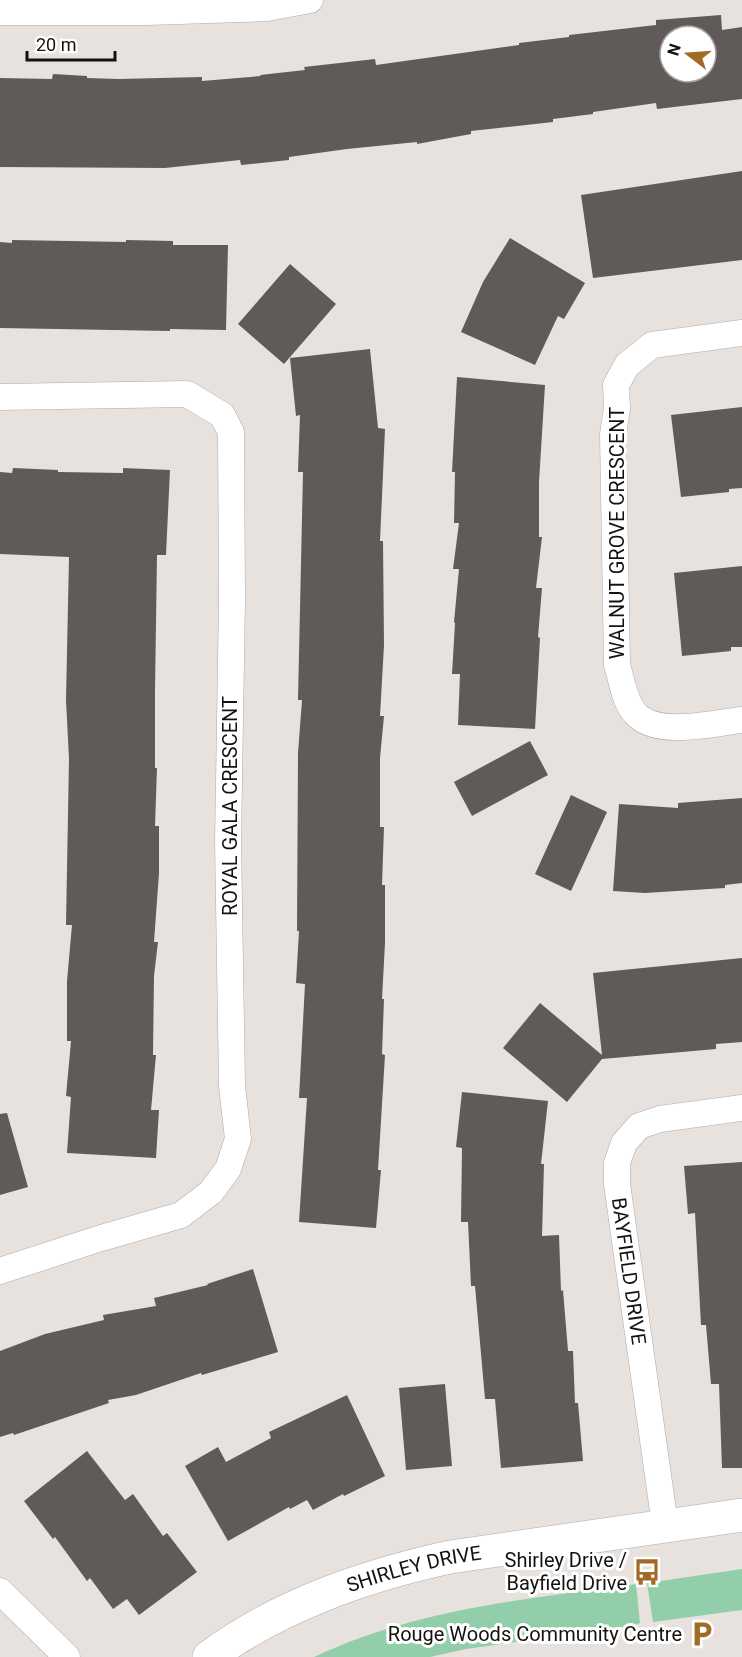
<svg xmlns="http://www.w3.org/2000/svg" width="742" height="1657" viewBox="0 0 742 1657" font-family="Roboto,sans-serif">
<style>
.green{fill:#92ceaa}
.building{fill:#605b58;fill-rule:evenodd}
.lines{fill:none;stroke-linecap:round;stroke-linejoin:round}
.street-casing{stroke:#afaaa7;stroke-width:27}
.secondary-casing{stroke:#afaaa7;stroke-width:34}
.street{stroke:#fff;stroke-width:26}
.secondary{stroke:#fff;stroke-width:33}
.labels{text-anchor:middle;stroke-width:6;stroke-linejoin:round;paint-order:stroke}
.street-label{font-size:20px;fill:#141211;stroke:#fff}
.poi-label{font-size:20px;fill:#141211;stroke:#fff;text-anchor:end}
</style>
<rect width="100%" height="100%" fill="#e8e2df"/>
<path class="green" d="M 742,1569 L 742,1610 L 653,1622 L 647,1583 Z
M 636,1584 L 640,1623 L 635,1625 L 466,1649 L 430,1657 L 314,1657 C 415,1609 526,1599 636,1584 Z"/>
<path class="building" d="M 721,15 L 722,30 L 742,27 L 742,99 L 657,109 L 656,103 L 593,112 L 593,114 L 553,119 L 553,122 L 471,131 L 471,134 L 417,144 L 417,142 L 347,149 L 289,157 L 289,160 L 241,165 L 240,160 L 165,168 L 0,167 L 0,78 L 52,79 L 53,74 L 87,76 L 87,78 L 119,79 L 202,77 L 202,81 L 261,76 L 260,75 L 305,70 L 304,67 L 375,59 L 376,65 L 519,45 L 519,43 L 569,37 L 569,35 L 656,25 L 656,20 ZM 670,36 L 706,36 L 706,72 L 670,72 Z
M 742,171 L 742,260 L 593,278 L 581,195 Z
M 510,238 L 585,283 L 564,319 L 558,316 L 535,365 L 461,332 L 483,282 Z
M 12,240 L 126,242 L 126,240 L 173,241 L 173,245 L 228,245 L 226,330 L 170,329 L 170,331 L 0,328 L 0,242 L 12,243 Z
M 290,264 L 336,304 L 284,364 L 238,324 Z
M 370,349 L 378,428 L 385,429 L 380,541 L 383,541 L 384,645 L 380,716 L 384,716 L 380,758 L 380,827 L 384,827 L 382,885 L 385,885 L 385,943 L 382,999 L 384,999 L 382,1054 L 385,1055 L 378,1170 L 381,1170 L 376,1228 L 299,1222 L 307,1098 L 299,1098 L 305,984 L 296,983 L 299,931 L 297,931 L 298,753 L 302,700 L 298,700 L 303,472 L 298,472 L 300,415 L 296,416 L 290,358 Z
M 457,377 L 545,385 L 539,482 L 539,537 L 542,537 L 536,588 L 542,588 L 538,637 L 540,638 L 535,729 L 458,725 L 460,674 L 452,674 L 455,623 L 454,622 L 459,569 L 453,569 L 459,523 L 454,523 L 455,472 L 452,472 Z
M 742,407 L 742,488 L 729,489 L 729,492 L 681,497 L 671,415 Z
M 13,468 L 58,470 L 58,472 L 123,473 L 123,468 L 170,470 L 166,555 L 157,555 L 155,690 L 155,768 L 157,768 L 155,826 L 159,826 L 159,873 L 154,942 L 158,942 L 154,976 L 153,1055 L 156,1055 L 151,1110 L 159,1110 L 156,1158 L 67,1153 L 71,1097 L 66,1096 L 71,1041 L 67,1041 L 67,981 L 72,925 L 66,925 L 69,759 L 66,700 L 69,557 L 0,554 L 0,472 L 12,473 Z
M 742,566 L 742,647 L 731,647 L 731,651 L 682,656 L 674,573 Z
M 530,741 L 548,775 L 472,816 L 454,782 Z
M 571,795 L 607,812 L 571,891 L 535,874 Z
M 742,798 L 742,883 L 725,885 L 725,888 L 645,893 L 613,891 L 619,804 L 678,808 L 678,803 Z
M 742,958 L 742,1042 L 716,1044 L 716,1049 L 602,1059 L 567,1102 L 503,1048 L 540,1003 L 602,1055 L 593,973 Z
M 462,1092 L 548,1101 L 541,1164 L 544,1164 L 542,1236 L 559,1235 L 561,1291 L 563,1290 L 568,1351 L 573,1351 L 575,1403 L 578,1403 L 583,1461 L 501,1468 L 495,1399 L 485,1399 L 475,1286 L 471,1286 L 468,1222 L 461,1222 L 462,1148 L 456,1147 Z
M 7,1113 L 28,1187 L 0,1195 L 0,1114 Z
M 742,1162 L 742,1468 L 722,1468 L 719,1384 L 711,1384 L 706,1325 L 701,1325 L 695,1213 L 688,1214 L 684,1166 Z
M 253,1269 L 278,1352 L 202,1375 L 201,1373 L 136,1395 L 108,1400 L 109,1403 L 14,1435 L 13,1433 L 0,1437 L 0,1351 L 45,1334 L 104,1320 L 103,1315 L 156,1306 L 154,1298 L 208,1285 L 207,1284 Z
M 445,1384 L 452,1466 L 406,1470 L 399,1388 Z
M 347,1395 L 385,1476 L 344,1496 L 343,1494 L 313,1510 L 307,1500 L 290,1509 L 289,1507 L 228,1541 L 185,1466 L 218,1447 L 226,1462 L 271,1438 L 269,1432 Z
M 87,1451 L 125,1500 L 133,1494 L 163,1536 L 167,1533 L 197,1572 L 139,1615 L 127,1599 L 113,1609 L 90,1578 L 87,1581 L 55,1537 L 53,1539 L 24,1501 Z"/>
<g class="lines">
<defs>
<path id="street" d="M 0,12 L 148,12 L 267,8 L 310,0
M 742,333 L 652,345 L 627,365 L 616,385 L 617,408 L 613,435 L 617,665 C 622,680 624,701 635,713 C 656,738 714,723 742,720
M 0,397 L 187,394 L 222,415 L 231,432 L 232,600 L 228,842 L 232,1086 L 238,1139 L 228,1169 L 211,1192 L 181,1215 L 98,1239 L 0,1271
M 665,1525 L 617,1184 L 617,1163 L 624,1143 L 639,1126 L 660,1119 L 742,1108
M 0,1591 L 67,1657"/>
<g id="secondary">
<path id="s1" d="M 209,1657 C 280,1605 364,1576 450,1557 L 742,1515"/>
</g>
</defs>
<use href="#street" class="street-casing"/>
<use href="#secondary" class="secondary-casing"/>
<use href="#street" class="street"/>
<use href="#secondary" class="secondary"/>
</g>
<defs>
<symbol id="bus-bare" viewBox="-9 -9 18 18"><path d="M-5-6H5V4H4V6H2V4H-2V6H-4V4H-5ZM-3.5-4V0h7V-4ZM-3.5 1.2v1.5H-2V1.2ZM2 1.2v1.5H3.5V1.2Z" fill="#a16a25" stroke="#fff" stroke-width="2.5" paint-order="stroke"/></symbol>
<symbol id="parking-bare" viewBox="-9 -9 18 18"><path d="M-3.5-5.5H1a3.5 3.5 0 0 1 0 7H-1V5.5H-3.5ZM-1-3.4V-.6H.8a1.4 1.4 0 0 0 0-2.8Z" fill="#a16a25" stroke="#fff" stroke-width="2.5" paint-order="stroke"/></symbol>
</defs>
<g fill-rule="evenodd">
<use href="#bus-bare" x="628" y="1553" width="38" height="38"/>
<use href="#parking-bare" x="683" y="1615" width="38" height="38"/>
</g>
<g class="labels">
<g class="street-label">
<text transform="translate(617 533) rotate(-90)" y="7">WALNUT GROVE CRESCENT</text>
<text transform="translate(230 806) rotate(-90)" y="7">ROYAL GALA CRESCENT</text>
<text transform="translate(629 1271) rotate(82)" y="7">BAYFIELD DRIVE</text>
<text dy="7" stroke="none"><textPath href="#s1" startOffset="225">SHIRLEY DRIVE</textPath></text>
</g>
<g class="poi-label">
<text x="627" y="1567">Shirley Drive /<tspan x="627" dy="23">Bayfield Drive</tspan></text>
<text x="682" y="1641">Rouge Woods Community Centre</text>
</g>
</g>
<g transform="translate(688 54) rotate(287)"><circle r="28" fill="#ffffff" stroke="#a1a0a0" stroke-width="1.5"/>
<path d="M0-4.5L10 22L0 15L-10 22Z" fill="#a16a25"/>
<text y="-9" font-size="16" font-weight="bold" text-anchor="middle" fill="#141211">N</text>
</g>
<path d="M27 51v9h88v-9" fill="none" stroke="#141211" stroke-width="3"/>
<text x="36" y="51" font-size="18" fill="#141211" stroke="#ffffff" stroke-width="4.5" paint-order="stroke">20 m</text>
</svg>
